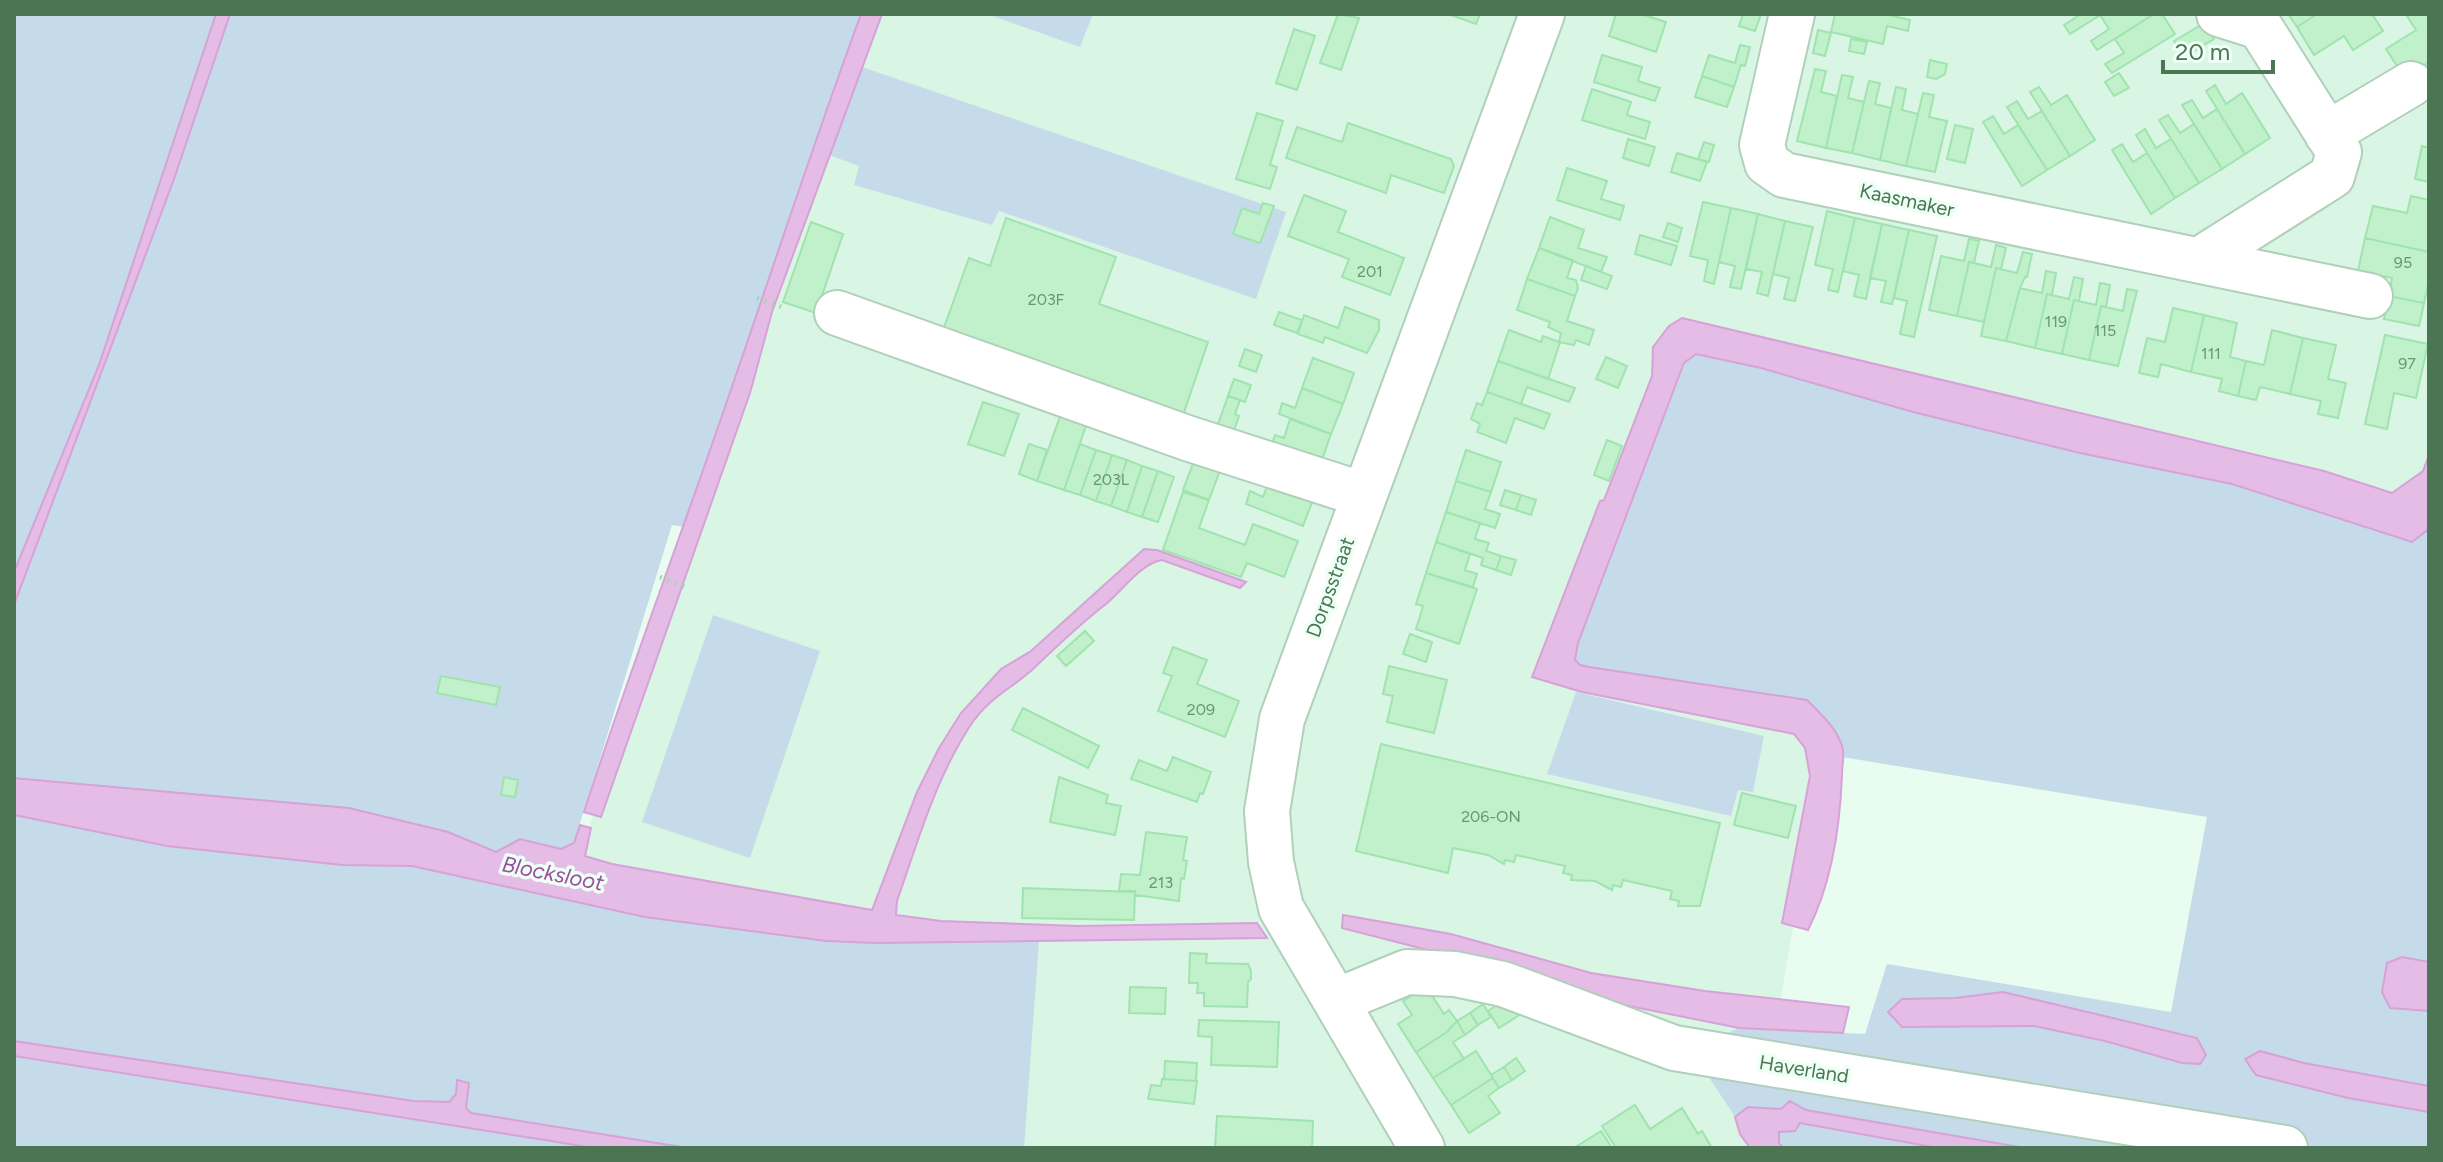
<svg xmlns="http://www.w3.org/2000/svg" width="2443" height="1162" viewBox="0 0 2443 1162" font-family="Figtree,sans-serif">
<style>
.residential{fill:#d9f6e4}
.green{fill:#c6dbea;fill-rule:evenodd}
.water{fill:#e4bce6;stroke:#d6a2d7;stroke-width:2}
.building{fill:#c0f1cb;stroke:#a0e3ae;stroke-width:2}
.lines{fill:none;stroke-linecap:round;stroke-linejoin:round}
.minor-casing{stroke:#b0d0b9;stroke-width:48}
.path{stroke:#a2d6ad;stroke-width:5;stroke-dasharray:2 6;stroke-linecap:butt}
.minor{stroke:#fff;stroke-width:44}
.labels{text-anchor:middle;stroke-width:7;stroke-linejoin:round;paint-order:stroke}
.number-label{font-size:16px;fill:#699571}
.street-label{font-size:20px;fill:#4c7653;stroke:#eefff5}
.water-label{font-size:22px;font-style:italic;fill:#9d4f9d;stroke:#eefff5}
</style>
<rect width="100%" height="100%" fill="#e8fcf0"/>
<path class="residential" d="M 858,14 L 2429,14 L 2429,486 L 2417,512 L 1671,327 L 1556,657 L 1830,712 L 1766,1085 L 1819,1148 L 1012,1148 L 572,879 Z"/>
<path class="green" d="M 14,14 L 216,14 L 99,365 L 14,572 Z
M 230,14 L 861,14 L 825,113 L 684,527 L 672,525 L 574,843 L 561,849 L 520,839 L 497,852 L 448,832 L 349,808 L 14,778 L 14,605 L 174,179 Z
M 987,14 L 1093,14 L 1080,47 Z
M 862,67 L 1286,212 L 1256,299 L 999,211 L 992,225 L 854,185 L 859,166 L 829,155 Z
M 1696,354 L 1761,368 L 1913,412 L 2080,453 L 2232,484 L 2412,542 L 2429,529 L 2429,1086 L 2304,1063 L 2260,1051 L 2256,1075 L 2348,1098 L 2429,1112 L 2429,1148 L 2025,1148 L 1806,1110 L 1790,1101 L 1781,1109 L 1748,1107 L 1735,1117 L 1691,1050 L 1739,1028 L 1865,1034 L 1887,964 L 2171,1012 L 2207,817 L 1842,757 L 1843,749 L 1580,665 L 1575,660 L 1578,643 L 1685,363 ZM 2003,992 L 2197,1038 L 2105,1041 L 2034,1026 L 1902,1027 L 1902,999 L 1955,998 Z
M 713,615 L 820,651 L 750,858 L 642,822 Z
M 1576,692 L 1764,736 L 1753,792 L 1738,790 L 1731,816 L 1547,774 Z
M 14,815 L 167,846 L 342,865 L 412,866 L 645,917 L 826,941 L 876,943 L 1039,941 L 1024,1148 L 14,1148 Z
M 1800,1123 L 1923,1146 L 1938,1148 L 1784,1148 L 1779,1143 L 1779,1132 Z"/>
<path class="water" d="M 216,14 L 230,14 L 174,179 L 14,605 L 14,572 L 99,365 Z
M 861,14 L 882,14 L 772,312 L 750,393 L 601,817 L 584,812 C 623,690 668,571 710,450 C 761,305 808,158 861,14 Z
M 1682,318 L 2324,471 L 2392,493 L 2423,471 L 2429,455 L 2429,529 L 2412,542 L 2232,484 L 2080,453 L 1913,412 L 1761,368 L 1696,354 L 1684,363 L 1578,643 L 1575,660 L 1580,665 L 1589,667 L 1807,700 C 1821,714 1839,730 1843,750 C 1844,757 1842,767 1842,775 C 1840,827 1832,883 1808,930 L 1782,923 L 1810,776 L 1805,748 L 1794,734 L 1582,692 L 1532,677 L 1600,501 L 1604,500 L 1652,376 L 1653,347 L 1669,326 Z
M 1144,549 L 1157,550 L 1246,582 L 1240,588 L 1162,560 C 1140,564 1124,589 1106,604 C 1080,624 1057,646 1033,669 C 1011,689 987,699 970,726 C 935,780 918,841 897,901 L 896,915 L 941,921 L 1078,926 L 1257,923 L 1267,938 L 876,943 L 826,941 L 645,917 L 412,866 L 342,865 L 167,846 L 14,815 L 14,778 L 349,808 L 448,832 L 496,852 L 520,839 L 561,849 L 574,843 L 580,825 L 591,828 L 585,856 L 612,864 L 872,910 L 917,792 L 939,748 L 961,713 L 1001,669 L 1031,651 Z
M 1343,915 L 1451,934 L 1591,973 L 1705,991 L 1849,1007 L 1843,1033 L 1739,1028 L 1624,1005 L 1516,967 L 1447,955 L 1342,928 Z
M 2402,957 L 2429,962 L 2429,1011 L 2390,1008 L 2382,992 L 2387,963 Z
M 2003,992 L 2197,1038 L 2206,1055 L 2200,1064 L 2182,1063 L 2105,1041 L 2034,1026 L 1902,1027 L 1888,1012 L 1902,999 L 1955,998 Z
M 14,1041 L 414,1101 L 449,1102 L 456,1094 L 457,1080 L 469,1083 L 466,1108 L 471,1113 L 688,1148 L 593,1148 L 551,1141 L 14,1056 Z
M 2260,1051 L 2304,1063 L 2429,1086 L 2429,1112 L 2348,1098 L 2256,1075 L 2245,1059 Z
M 1790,1101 L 1806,1110 L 2025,1148 L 1938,1148 L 1800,1123 L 1795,1131 L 1779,1132 L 1779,1143 L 1783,1148 L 1750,1148 L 1740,1134 L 1735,1117 L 1748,1107 L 1781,1109 Z"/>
<path class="building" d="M 1338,14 L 1359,18 L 1341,70 L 1320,63 Z
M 1448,14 L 1480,14 L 1476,24 Z
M 1616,14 L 1641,14 L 1666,22 L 1656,52 L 1609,36 Z
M 1743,14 L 1761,14 L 1755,31 L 1739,26 Z
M 1835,14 L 1885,14 L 1910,20 L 1908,31 L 1887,26 L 1883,44 L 1831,32 Z
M 2081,14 L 2102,14 L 2070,34 L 2064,25 Z
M 2102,14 L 2154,14 L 2097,50 L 2091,41 L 2109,29 L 2100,15 Z
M 2154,14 L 2162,14 L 2175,34 L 2112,73 L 2105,64 L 2124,53 L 2115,39 Z
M 2288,14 L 2317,14 L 2297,27 Z
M 2317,14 L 2372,14 L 2383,31 L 2353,50 L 2344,36 L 2314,55 L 2297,27 Z
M 2410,14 L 2429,14 L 2429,62 L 2416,71 L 2397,66 L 2386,49 L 2416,30 L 2407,16 Z
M 2204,23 L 2214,39 L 2184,57 L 2174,41 Z
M 1294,29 L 1315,36 L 1297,90 L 1276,83 Z
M 1818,30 L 1831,33 L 1825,56 L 1813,53 Z
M 1851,39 L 1867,42 L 1864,54 L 1849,51 Z
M 1740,45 L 1750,47 L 1745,66 L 1741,65 L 1734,87 L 1702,76 L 1709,55 L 1735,63 Z
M 1602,55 L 1642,67 L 1638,81 L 1660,88 L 1655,101 L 1594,82 Z
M 1930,60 L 1947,64 L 1945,74 L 1936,79 L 1927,77 Z
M 1815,69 L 1826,71 L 1821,92 L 1837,96 L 1826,148 L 1797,141 Z
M 2119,73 L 2129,88 L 2114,96 L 2105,82 Z
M 1842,75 L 1853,77 L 1848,98 L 1864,102 L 1852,153 L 1826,148 Z
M 1702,76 L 1734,87 L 1727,107 L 1695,97 Z
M 1869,81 L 1880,83 L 1875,104 L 1891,108 L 1880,160 L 1852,153 Z
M 2215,85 L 2226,104 L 2242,93 L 2270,138 L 2245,154 L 2206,91 Z
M 1896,87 L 1906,89 L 1902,110 L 1918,114 L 1906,166 L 1880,160 Z
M 2039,87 L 2051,105 L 2067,95 L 2095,140 L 2070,156 L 2030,92 Z
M 1592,89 L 1631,102 L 1627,115 L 1650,122 L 1645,139 L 1582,120 Z
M 1923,93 L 1934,95 L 1929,117 L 1947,121 L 1935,172 L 1906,166 Z
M 2192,100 L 2203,118 L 2217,109 L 2245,154 L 2222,169 L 2182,105 Z
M 2017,101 L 2028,119 L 2042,111 L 2070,156 L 2047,170 L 2007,107 Z
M 1257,113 L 1283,121 L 1270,165 L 1277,167 L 1270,189 L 1236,179 Z
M 2168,115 L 2180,133 L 2194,124 L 2222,169 L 2199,183 L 2159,120 Z
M 1993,116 L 2004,134 L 2018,125 L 2047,170 L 2022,186 L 1983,122 Z
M 1348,123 L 1451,159 L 1454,166 L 1444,193 L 1391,175 L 1386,193 L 1286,158 L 1297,127 L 1342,142 Z
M 1955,125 L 1973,129 L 1965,163 L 1947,159 Z
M 2145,129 L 2156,148 L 2171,139 L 2199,183 L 2175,198 L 2136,135 Z
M 1628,139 L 1655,147 L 1649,166 L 1623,158 Z
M 1704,142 L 1714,145 L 1709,162 L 1698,159 Z
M 2122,144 L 2133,162 L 2147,153 L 2175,198 L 2151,214 L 2112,150 Z
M 2422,146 L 2429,148 L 2429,182 L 2415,179 Z
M 1677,153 L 1707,162 L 1700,181 L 1671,172 Z
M 1567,168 L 1607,181 L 1601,199 L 1624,206 L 1620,220 L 1557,200 Z
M 1304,195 L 1346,211 L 1338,232 L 1404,258 L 1390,295 L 1342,277 L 1349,259 L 1288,236 Z
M 2411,196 L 2429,200 L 2429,252 L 2365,238 L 2373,206 L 2407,213 Z
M 1703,202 L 1731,208 L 1714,284 L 1704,281 L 1708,260 L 1690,256 Z
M 1263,203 L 1274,206 L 1260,243 L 1233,234 L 1242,208 L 1259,214 Z
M 1731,208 L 1758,214 L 1741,289 L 1730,287 L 1735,266 L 1719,262 Z
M 1827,211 L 1855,218 L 1838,292 L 1828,290 L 1833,269 L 1815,265 Z
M 1758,214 L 1785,221 L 1768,296 L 1757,293 L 1762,272 L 1746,269 Z
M 1550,217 L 1584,230 L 1578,248 L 1607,257 L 1601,272 L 1539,248 Z
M 1006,218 L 1116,257 L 1099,304 L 1208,342 L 1181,421 L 941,336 L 969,258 L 990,266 Z
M 1855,218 L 1882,224 L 1866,299 L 1854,296 L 1859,275 L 1843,271 Z
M 1785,221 L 1813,227 L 1795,301 L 1784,299 L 1789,278 L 1773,274 Z
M 811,222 L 843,234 L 816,313 L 783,302 Z
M 1668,223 L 1682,228 L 1678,242 L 1663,237 Z
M 1882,224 L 1909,230 L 1892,304 L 1881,302 L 1886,281 L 1870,278 Z
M 1909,230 L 1937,236 L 1914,337 L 1900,334 L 1907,301 L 1894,298 Z
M 1640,235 L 1677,246 L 1671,265 L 1635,254 Z
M 2365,238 L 2429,252 L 2429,280 L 2424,303 L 2389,296 L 2392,278 L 2358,271 Z
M 1969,239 L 1979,241 L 1974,263 L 1969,262 L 1957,316 L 1929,310 L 1941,256 L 1964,261 Z
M 1996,245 L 2006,248 L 2001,269 L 1996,268 L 1984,322 L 1957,316 L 1969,262 L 1991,267 Z
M 1539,248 L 1573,260 L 1567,278 L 1576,280 L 1578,288 L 1575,296 L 1527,279 Z
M 2023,252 L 2032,254 L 2027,277 L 2025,277 L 2020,288 L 2006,341 L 1981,336 L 1996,268 L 2017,273 Z
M 1586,266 L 1612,276 L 1607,289 L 1581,280 Z
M 2046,271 L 2056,273 L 2052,295 L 2047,294 L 2035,348 L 2006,341 L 2020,288 L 2042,293 Z
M 2074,277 L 2083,279 L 2079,301 L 2074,300 L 2062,354 L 2035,348 L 2047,294 L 2069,299 Z
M 1527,279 L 1575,296 L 1567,321 L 1594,330 L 1589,345 L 1576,340 L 1574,345 L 1559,342 L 1561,333 L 1548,327 L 1550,322 L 1517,310 Z
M 2100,283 L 2110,285 L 2106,307 L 2101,306 L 2089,360 L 2062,354 L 2074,300 L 2096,305 Z
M 2127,289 L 2137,291 L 2118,366 L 2089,360 L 2101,306 L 2123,311 Z
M 2389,296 L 2424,303 L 2419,326 L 2384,319 Z
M 1345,307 L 1379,320 L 1379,330 L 1367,353 L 1325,337 L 1323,343 L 1298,334 L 1304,315 L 1338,328 Z
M 2173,308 L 2204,315 L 2191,372 L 2161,364 L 2158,377 L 2139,373 L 2147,338 L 2165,342 Z
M 1279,312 L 1302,320 L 1297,333 L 1274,325 Z
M 2204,315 L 2237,323 L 2230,357 L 2246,361 L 2238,396 L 2219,391 L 2222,379 L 2191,372 Z
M 1509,330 L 1541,342 L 1543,336 L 1560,342 L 1548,379 L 1498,361 Z
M 2272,330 L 2303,338 L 2290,394 L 2260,387 L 2256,400 L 2238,396 L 2246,361 L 2264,365 Z
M 2385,335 L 2428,344 L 2416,398 L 2394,393 L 2387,429 L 2365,424 Z
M 2303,338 L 2336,345 L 2328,379 L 2346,383 L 2338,418 L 2318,414 L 2321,401 L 2290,394 Z
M 1245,349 L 1262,355 L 1256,372 L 1239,366 Z
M 1606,357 L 1627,366 L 1618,388 L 1596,379 Z
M 1313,358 L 1354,373 L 1343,404 L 1302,388 Z
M 1498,361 L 1575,388 L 1569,402 L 1527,387 L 1521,404 L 1487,392 Z
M 1234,379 L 1251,385 L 1245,402 L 1228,396 Z
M 1302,388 L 1343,404 L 1331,434 L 1279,414 L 1282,403 L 1295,408 Z
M 1487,392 L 1550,414 L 1544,429 L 1515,418 L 1506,443 L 1477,432 L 1480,424 L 1471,419 L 1477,403 L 1482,405 Z
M 1228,396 L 1240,400 L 1235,414 L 1239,416 L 1233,433 L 1217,427 Z
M 983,402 L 1019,414 L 1004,456 L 968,444 Z
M 1063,408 L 1089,417 L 1064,490 L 1037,481 Z
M 1290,419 L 1331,434 L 1320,465 L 1271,447 L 1275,435 L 1284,438 Z
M 1607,440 L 1622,446 L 1609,481 L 1594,475 Z
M 1029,444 L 1047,450 L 1037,481 L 1019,474 Z
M 1080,444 L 1096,450 L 1080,495 L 1064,490 Z
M 1096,450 L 1112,455 L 1096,501 L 1080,495 Z
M 1466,450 L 1501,462 L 1491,492 L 1456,481 Z
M 1112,455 L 1127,460 L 1111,506 L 1096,501 Z
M 1127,460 L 1142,466 L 1127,512 L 1111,506 Z
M 1194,461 L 1220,470 L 1209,500 L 1183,490 Z
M 1142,466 L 1158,471 L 1142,517 L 1127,512 Z
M 1158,471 L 1174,477 L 1158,522 L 1142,517 Z
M 1271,476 L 1316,492 L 1303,526 L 1246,504 L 1250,491 L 1263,497 Z
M 1456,481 L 1491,492 L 1485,509 L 1500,514 L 1495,528 L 1446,512 Z
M 1505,490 L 1521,495 L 1516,510 L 1500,505 Z
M 1183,492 L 1209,500 L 1199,528 L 1245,545 L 1253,524 L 1298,541 L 1284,577 L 1247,563 L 1241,577 L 1163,550 Z
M 1521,495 L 1536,500 L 1531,515 L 1516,510 Z
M 1446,512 L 1480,523 L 1475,539 L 1489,543 L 1486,551 L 1501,556 L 1496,570 L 1481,565 L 1483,558 L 1436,542 Z
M 1436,542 L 1470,554 L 1465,570 L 1477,574 L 1473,587 L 1426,573 Z
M 1501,556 L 1516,560 L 1511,575 L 1496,570 Z
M 1426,573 L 1477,589 L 1459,644 L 1416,629 L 1423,606 L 1416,604 Z
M 1085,631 L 1094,641 L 1066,666 L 1057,656 Z
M 1410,634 L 1432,642 L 1426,662 L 1403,654 Z
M 1173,647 L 1207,660 L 1197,684 L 1239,701 L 1225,737 L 1158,711 L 1172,676 L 1163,673 Z
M 1389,666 L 1447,680 L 1434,733 L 1387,722 L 1393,696 L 1383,694 Z
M 441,676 L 500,687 L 496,705 L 437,693 Z
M 1023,708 L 1099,746 L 1088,768 L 1012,730 Z
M 1381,744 L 1720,823 L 1700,906 L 1678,906 L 1679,901 L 1670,899 L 1672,891 L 1623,880 L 1621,887 L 1613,885 L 1612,890 L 1595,881 L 1571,880 L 1572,875 L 1563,873 L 1565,866 L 1516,855 L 1514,862 L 1505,860 L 1504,864 L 1488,855 L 1453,848 L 1448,873 L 1356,851 Z
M 1173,757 L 1211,772 L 1203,794 L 1200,793 L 1197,802 L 1131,779 L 1139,760 L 1167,771 Z
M 504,777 L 518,780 L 515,797 L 501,795 Z
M 1059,777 L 1108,795 L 1106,803 L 1121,806 L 1115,835 L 1050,822 Z
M 1742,793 L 1796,806 L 1788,838 L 1734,825 Z
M 1146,832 L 1187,837 L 1183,860 L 1187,861 L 1184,879 L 1181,878 L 1179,901 L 1135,895 L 1135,891 L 1119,891 L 1121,874 L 1140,875 Z
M 1023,888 L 1135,892 L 1134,920 L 1022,918 Z
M 1190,953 L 1207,954 L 1206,963 L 1248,964 L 1251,971 L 1251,979 L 1248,982 L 1247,1007 L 1204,1006 L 1204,993 L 1197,993 L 1198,983 L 1189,983 Z
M 1130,987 L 1166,988 L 1165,1014 L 1129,1013 Z
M 1423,988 L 1427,988 L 1444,1014 L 1449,1010 L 1457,1021 L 1447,1032 L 1416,1052 L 1398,1024 L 1412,1015 L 1403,1001 Z
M 1507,998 L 1521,1014 L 1499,1028 L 1488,1011 Z
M 1483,1004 L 1491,1017 L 1478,1025 L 1470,1013 Z
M 1470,1013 L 1478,1025 L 1465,1035 L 1457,1021 Z
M 1199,1020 L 1279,1022 L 1277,1067 L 1211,1065 L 1212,1037 L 1198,1036 Z
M 1457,1021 L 1465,1035 L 1453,1042 L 1464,1059 L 1433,1078 L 1416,1052 L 1447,1032 Z
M 1476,1051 L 1493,1078 L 1451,1105 L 1433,1078 Z
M 1516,1058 L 1525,1071 L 1512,1080 L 1504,1067 Z
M 1165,1061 L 1197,1063 L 1196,1081 L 1164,1079 Z
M 1504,1067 L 1512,1080 L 1499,1088 L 1491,1075 Z
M 1493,1078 L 1499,1088 L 1488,1096 L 1500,1113 L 1469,1133 L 1451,1105 Z
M 1162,1079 L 1197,1081 L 1194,1104 L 1148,1099 L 1151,1085 L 1161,1086 Z
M 1635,1105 L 1650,1129 L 1682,1108 L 1698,1134 L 1702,1131 L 1712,1148 L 1616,1148 L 1602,1126 Z
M 1217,1116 L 1313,1121 L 1312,1148 L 1215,1148 Z
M 1601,1131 L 1612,1148 L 1574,1148 Z"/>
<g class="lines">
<defs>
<path id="minor" d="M 1792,14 L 1762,145 L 1767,163 L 1784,175 L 2370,296
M 2327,134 L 2411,84
M 2199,260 L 2332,176 L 2339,152 L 2260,27 L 2219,14
M 837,313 L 1187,438 L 1364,495
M 1336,1001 L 1407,972 L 1455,974 L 1503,984 L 1674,1048 L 2285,1148
M 1422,1148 L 1281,908 L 1271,862 L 1267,811 L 1282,719 L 1542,14"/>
</defs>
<use href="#minor" class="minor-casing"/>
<path class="path" d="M 757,298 L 781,307
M 660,577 L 687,588"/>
<use href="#minor" class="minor"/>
</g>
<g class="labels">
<g class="number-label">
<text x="2403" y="268">95</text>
<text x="1370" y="277">201</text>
<text x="1046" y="305">203F</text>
<text x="2056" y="327">119</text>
<text x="2105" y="336">115</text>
<text x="2211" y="359">111</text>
<text x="2407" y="369">97</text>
<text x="1111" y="485">203L</text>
<text x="1201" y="715">209</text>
<text x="1491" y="822">206-ON</text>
<text x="1161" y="888">213</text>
</g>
<g class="street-label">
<text transform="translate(1907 200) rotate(12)" y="7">Kaasmaker</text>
<text transform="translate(1330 587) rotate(-70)" y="7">Dorpsstraat</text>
<text transform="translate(1804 1069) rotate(9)" y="7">Haverland</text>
</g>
<g class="water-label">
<text transform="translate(553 873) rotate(11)" y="8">Blocksloot</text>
</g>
</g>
<rect width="2443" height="1162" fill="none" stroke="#4c7653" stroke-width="32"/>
<path d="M2163 60v12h110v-12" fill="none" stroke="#4c7653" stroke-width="4"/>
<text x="2175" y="60" font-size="24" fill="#4c7653" stroke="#eefff5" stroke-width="6" paint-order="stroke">20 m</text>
</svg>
